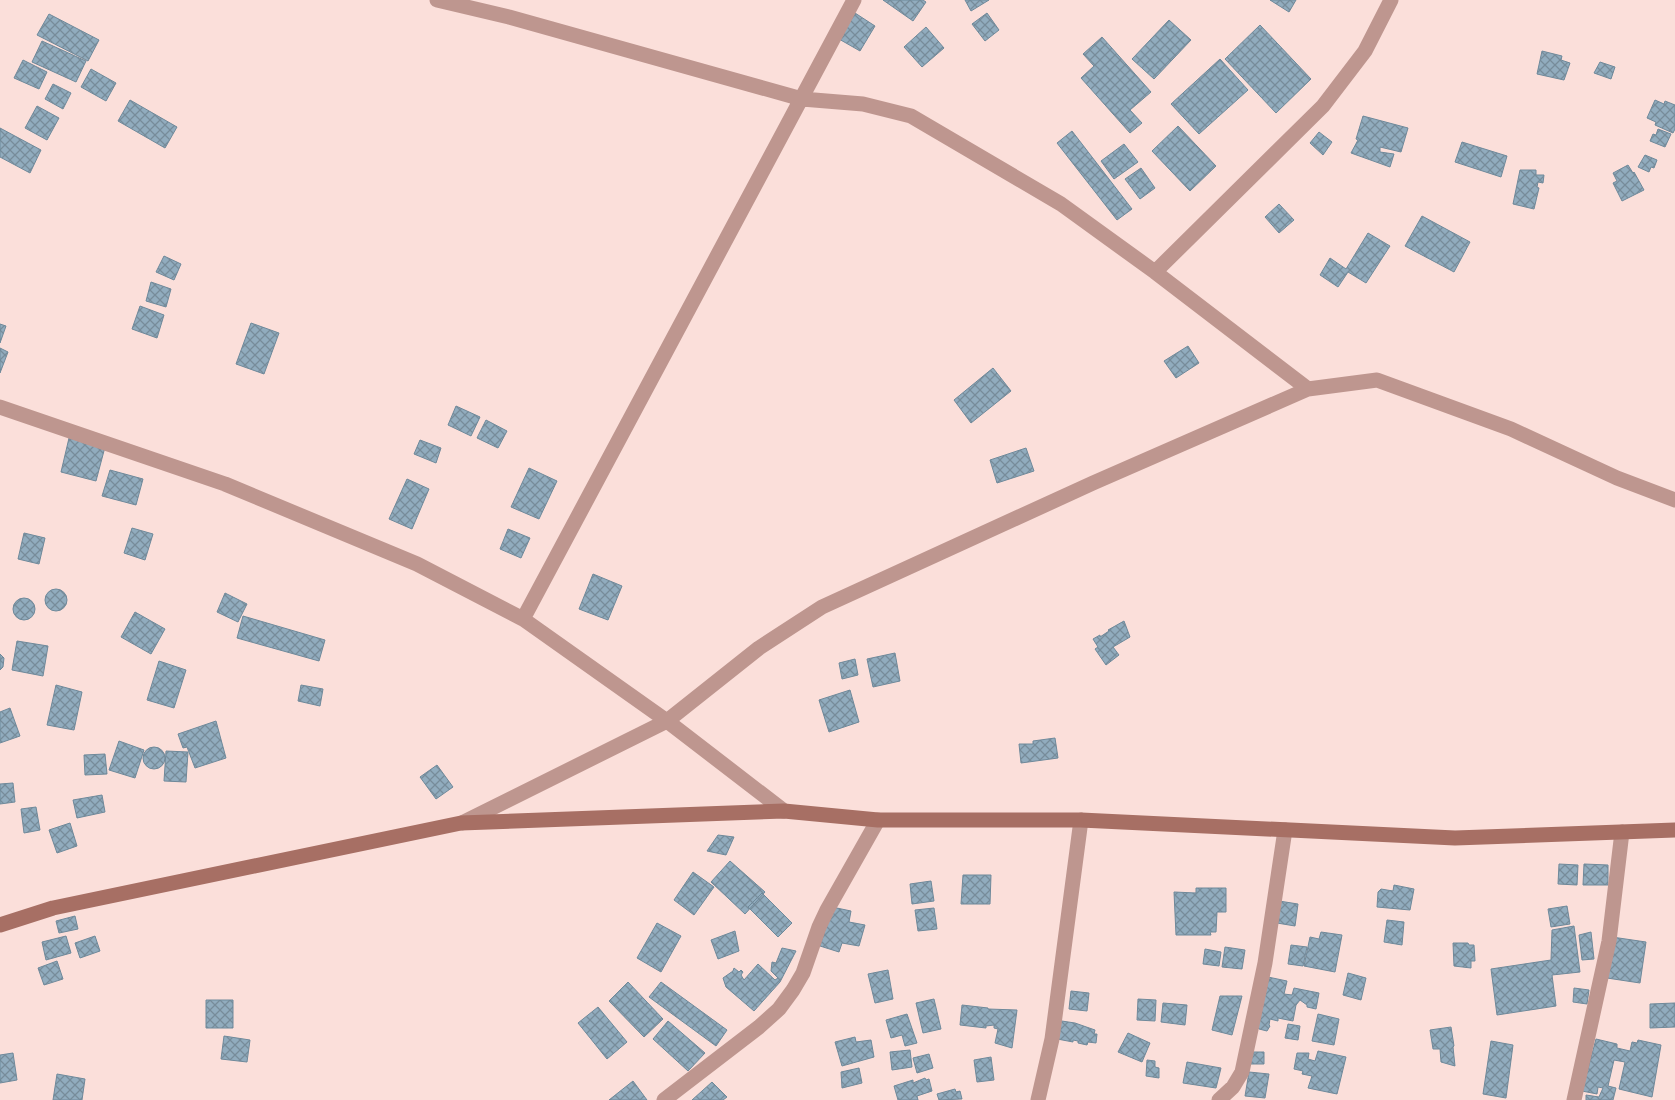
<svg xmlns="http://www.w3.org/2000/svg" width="1675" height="1100" viewBox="0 0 1675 1100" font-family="'Exo 2',sans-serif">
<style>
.building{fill:url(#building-cross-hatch);stroke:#6f899a}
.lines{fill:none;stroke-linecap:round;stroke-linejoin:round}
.street{stroke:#be968f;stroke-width:15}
.secondary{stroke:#a76f64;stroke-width:15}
</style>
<defs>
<pattern id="building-cross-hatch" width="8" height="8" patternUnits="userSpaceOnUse" patternTransform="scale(1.25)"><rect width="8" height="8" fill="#91acbe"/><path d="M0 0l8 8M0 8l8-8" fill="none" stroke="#778c9a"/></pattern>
</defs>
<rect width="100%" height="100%" fill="#fbdfda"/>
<path class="building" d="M 883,0 L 923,0 L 926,2 L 913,21 Z
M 965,0 L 989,0 L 971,11 Z
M 1270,0 L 1296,0 L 1289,12 Z
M 855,13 L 875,26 L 860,51 L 839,39 Z
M 987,13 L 999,30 L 985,41 L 972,24 Z
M 49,14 L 99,40 L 88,61 L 37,35 Z
M 1169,20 L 1191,40 L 1154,79 L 1132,59 Z
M 1260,25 L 1311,79 L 1276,113 L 1225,59 Z
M 926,27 L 944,48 L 922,67 L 904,47 Z
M 1102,37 L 1151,92 L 1130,110 L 1142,123 L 1130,133 L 1081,78 L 1094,66 L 1083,54 Z
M 42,41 L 86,61 L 76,82 L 32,62 Z
M 1542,51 L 1562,56 L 1561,60 L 1570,63 L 1564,80 L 1537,74 Z
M 1220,59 L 1248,90 L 1199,134 L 1171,104 Z
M 23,60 L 47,72 L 39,89 L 14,78 Z
M 1600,62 L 1615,67 L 1611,79 L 1594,73 Z
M 91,69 L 116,83 L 106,101 L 81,87 Z
M 53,84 L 71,93 L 63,109 L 45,99 Z
M 130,100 L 177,127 L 165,148 L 118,121 Z
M 1655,100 L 1664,104 L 1665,101 L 1675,105 L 1675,129 L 1673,133 L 1655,125 L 1656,122 L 1647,118 Z
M 37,106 L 59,118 L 47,140 L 25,128 Z
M 1363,116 L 1408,128 L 1401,152 L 1380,147 L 1380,152 L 1394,154 L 1390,167 L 1351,153 L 1358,140 L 1356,139 Z
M 1178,126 L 1216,166 L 1190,191 L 1152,151 Z
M 0,128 L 41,150 L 30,173 L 0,157 Z
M 1658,129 L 1671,134 L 1665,147 L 1650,141 L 1653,134 L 1656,135 Z
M 1072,131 L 1132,209 L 1117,220 L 1057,143 Z
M 1319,132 L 1332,142 L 1323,155 L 1310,143 Z
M 1462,142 L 1507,156 L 1501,177 L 1455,162 Z
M 1124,144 L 1138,162 L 1114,179 L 1101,161 Z
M 1645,155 L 1657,160 L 1654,168 L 1651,167 L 1649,172 L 1638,167 Z
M 1628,165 L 1633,173 L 1634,172 L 1644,190 L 1622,201 L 1613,183 L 1617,181 L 1613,173 Z
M 1141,168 L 1155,188 L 1140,199 L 1125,179 Z
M 1520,170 L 1536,170 L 1536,175 L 1544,175 L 1543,183 L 1538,182 L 1537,187 L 1539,188 L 1534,209 L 1513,204 Z
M 1279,204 L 1294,220 L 1279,233 L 1265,217 Z
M 1422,216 L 1470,242 L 1454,272 L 1405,246 Z
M 1368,233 L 1390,246 L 1366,283 L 1348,272 L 1338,287 L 1320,275 L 1330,258 L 1346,269 Z
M 164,256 L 181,264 L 174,280 L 156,272 Z
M 151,282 L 171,289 L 166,307 L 146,301 Z
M 140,306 L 164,315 L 157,338 L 132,329 Z
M 251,323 L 279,333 L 264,374 L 236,364 Z
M 0,324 L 6,326 L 0,343 Z
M 1188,346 L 1199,363 L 1176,378 L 1164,361 Z
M 0,348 L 8,352 L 0,373 Z
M 993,368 L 1011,391 L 971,423 L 954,400 Z
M 456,406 L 480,417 L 471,436 L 448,425 Z
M 486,420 L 507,431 L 498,448 L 477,438 Z
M 69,438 L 105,447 L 96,481 L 61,472 Z
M 420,440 L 441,448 L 436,463 L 414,454 Z
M 1026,448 L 1034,471 L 997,483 L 990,460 Z
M 529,468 L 557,481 L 539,519 L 511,507 Z
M 110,470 L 143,479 L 136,505 L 102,496 Z
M 407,479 L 429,489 L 412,529 L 389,519 Z
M 132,528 L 153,534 L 145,560 L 124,553 Z
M 508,529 L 530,538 L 521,558 L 500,549 Z
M 24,533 L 45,538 L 39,564 L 18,559 Z
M 593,574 L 622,586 L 608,620 L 579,609 Z
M45 600a11 11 0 1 1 22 0a11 11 0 1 1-22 0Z
M 225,593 L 247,604 L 238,622 L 217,612 Z
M13 609a11 11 0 1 1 22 0a11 11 0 1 1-22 0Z
M 135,612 L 165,629 L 151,654 L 121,637 Z
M 243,616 L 325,640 L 319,661 L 237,638 Z
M 1124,621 L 1130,637 L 1113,647 L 1119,655 L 1106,665 L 1095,649 L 1098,647 L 1093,639 L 1100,635 L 1100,637 L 1109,631 L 1108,630 Z
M 17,641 L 48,646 L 43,676 L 12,670 Z
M 895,653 L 900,681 L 873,687 L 867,659 Z
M 0,654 L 4,658 L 3,667 L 0,670 Z
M 855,659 L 858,675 L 842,679 L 839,663 Z
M 159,661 L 186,670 L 174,708 L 147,700 Z
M 56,685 L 82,692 L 74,730 L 47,725 Z
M 301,685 L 323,689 L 320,706 L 298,701 Z
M 850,690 L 859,722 L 829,732 L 819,700 Z
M 10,708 L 20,736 L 0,743 L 0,712 Z
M 216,721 L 226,758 L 195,768 L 187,747 L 183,748 L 178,734 Z
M 1055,738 L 1058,758 L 1021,763 L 1019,744 L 1033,744 L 1033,741 Z
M 119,741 L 144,750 L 135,778 L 109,770 Z
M143 758a11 11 0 1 1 22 0a11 11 0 1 1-22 0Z
M 166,751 L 188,752 L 186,782 L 164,781 Z
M 105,754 L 107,774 L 85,775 L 84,755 Z
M 437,765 L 453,787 L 436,799 L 420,777 Z
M 13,783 L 15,802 L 0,804 L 0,784 Z
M 102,795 L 105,812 L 77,818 L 73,800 Z
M 36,807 L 40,830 L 24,833 L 21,809 Z
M 70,823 L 77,846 L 57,853 L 49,830 Z
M 718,835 L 734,837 L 726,855 L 707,851 Z
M 730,861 L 765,892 L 745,914 L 711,882 Z
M 1559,864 L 1578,865 L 1577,885 L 1558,884 Z
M 1584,864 L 1608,865 L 1608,885 L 1583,885 Z
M 693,872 L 714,887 L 694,915 L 674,900 Z
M 963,875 L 991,875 L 990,904 L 961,904 Z
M 931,881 L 934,901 L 912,904 L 910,884 Z
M 1394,885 L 1414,889 L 1410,910 L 1377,907 L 1378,892 L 1381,889 L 1393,891 Z
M 1196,888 L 1226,888 L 1226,912 L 1217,912 L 1216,932 L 1210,932 L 1211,935 L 1176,935 L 1174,892 L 1196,893 Z
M 762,893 L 792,923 L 778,937 L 748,907 Z
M 1279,901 L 1298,904 L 1295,926 L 1277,923 Z
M 1567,906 L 1570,924 L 1551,927 L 1548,909 Z
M 832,907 L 851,911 L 849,922 L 865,925 L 859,946 L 842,943 L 839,952 L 820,946 Z
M 934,908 L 937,929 L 918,931 L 915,910 Z
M 75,916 L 78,929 L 59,933 L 56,921 Z
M 1387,920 L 1404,922 L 1402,945 L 1384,942 Z
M 657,923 L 681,936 L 661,972 L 637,958 Z
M 1574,926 L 1580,972 L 1552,975 L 1556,1006 L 1497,1015 L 1491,969 L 1551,960 L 1552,930 Z
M 735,931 L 739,951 L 718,959 L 711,940 Z
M 1321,932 L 1342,935 L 1335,972 L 1304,966 L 1310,937 L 1319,939 Z
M 1591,932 L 1594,959 L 1582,960 L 1579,935 Z
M 66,936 L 71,953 L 46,960 L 42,942 Z
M 95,936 L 100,951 L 80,958 L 75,943 Z
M 1612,937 L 1646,942 L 1640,983 L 1607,978 Z
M 1453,943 L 1468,943 L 1469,945 L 1474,945 L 1475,961 L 1471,961 L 1471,968 L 1454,966 Z
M 1291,945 L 1307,947 L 1303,966 L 1288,964 Z
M 1225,947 L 1245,950 L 1242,969 L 1222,967 Z
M 782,948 L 796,951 L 780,982 L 754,1011 L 726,987 L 723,978 L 733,971 L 734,968 L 739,972 L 741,970 L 743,972 L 741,975 L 744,980 L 758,964 L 775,980 L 778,978 L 771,971 L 772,962 L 776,963 Z
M 1205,949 L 1221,952 L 1219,966 L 1203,964 Z
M 57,961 L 63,979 L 44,985 L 38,968 Z
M 888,970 L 893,999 L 875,1003 L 868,974 Z
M 1348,973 L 1366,978 L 1361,1000 L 1343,995 Z
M 1268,977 L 1287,981 L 1284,994 L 1292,995 L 1294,988 L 1319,993 L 1316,1009 L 1307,1007 L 1307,1005 L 1300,1000 L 1296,1005 L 1293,1021 L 1278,1018 L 1278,1021 L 1270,1019 L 1269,1025 L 1270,1026 L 1267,1031 L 1259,1029 L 1257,1027 Z
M 628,982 L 663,1019 L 644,1037 L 609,1001 Z
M 661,982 L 727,1030 L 716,1046 L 649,997 Z
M 1574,988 L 1589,990 L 1587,1004 L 1573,1002 Z
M 1071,991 L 1089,993 L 1087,1011 L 1069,1009 Z
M 1220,996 L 1242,996 L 1232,1035 L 1212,1030 Z
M 934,999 L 941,1029 L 923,1033 L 916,1003 Z
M 1138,999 L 1156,1000 L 1155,1021 L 1137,1020 Z
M 206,1000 L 233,1000 L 233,1028 L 206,1028 Z
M 1163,1003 L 1187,1005 L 1185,1025 L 1161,1022 Z
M 1675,1003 L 1675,1027 L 1650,1028 L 1650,1004 Z
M 962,1005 L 988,1008 L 988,1009 L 1017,1010 L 1012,1048 L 995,1043 L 998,1029 L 994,1028 L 994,1025 L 986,1026 L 986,1028 L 960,1025 Z
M 598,1007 L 627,1042 L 607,1059 L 578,1023 Z
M 907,1014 L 917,1043 L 905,1046 L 902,1035 L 891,1038 L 886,1020 Z
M 1318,1014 L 1339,1019 L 1334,1045 L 1312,1041 Z
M 1055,1020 L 1075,1023 L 1095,1030 L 1094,1034 L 1097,1034 L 1096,1043 L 1088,1042 L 1087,1045 L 1078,1043 L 1078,1041 L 1073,1040 L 1073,1042 L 1052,1038 Z
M 668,1021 L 705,1053 L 688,1071 L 653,1039 Z
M 1288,1024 L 1300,1026 L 1298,1040 L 1285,1038 Z
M 1451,1027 L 1454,1046 L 1453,1047 L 1455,1066 L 1441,1062 L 1440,1049 L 1433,1049 L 1430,1030 Z
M 1128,1033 L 1150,1043 L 1142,1062 L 1118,1052 Z
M 224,1036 L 250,1040 L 247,1062 L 221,1059 Z
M 855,1037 L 856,1042 L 871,1040 L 874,1057 L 842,1066 L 835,1042 Z
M 1596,1039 L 1617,1044 L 1617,1048 L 1630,1051 L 1632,1042 L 1637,1043 L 1638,1040 L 1661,1045 L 1652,1097 L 1619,1089 L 1625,1062 L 1614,1060 L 1608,1086 L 1616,1088 L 1613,1100 L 1586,1100 L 1586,1095 L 1599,1097 L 1603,1088 L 1598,1087 L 1597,1094 L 1582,1091 Z
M 1491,1041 L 1513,1045 L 1506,1098 L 1483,1094 Z
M 910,1050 L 912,1067 L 892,1070 L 890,1052 Z
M 1318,1051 L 1346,1057 L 1337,1094 L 1308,1088 L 1312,1076 L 1302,1074 L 1303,1071 L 1294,1069 L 1297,1053 L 1309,1053 L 1308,1059 L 1315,1061 Z
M 1252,1052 L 1264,1052 L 1264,1064 L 1251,1064 Z
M 13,1053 L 17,1080 L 0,1083 L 0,1055 Z
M 929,1054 L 933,1068 L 917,1073 L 913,1058 Z
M 991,1057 L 994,1080 L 977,1082 L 974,1060 Z
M 1147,1060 L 1155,1061 L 1155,1067 L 1159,1068 L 1159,1078 L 1146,1076 Z
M 1187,1062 L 1221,1068 L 1216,1088 L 1183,1083 Z
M 859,1068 L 862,1083 L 842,1088 L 841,1072 Z
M 1249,1072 L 1269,1074 L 1265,1098 L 1245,1096 Z
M 57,1074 L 85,1079 L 82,1100 L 53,1100 Z
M 925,1078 L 926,1080 L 929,1079 L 932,1091 L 917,1096 L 918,1100 L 898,1100 L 894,1086 L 913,1080 L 913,1083 Z
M 633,1081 L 647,1100 L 609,1100 Z
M 712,1082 L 727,1097 L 723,1100 L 692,1100 Z
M 955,1089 L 956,1092 L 960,1091 L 962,1099 L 939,1100 L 937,1094 Z"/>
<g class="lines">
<path class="street" d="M 437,0 L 509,17 L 802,99 L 863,104 L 911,116 L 1061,204 L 1155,272 L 1308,389
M 1155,272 L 1323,106 L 1365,51 L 1391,0
M 0,407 L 225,484 L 417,564 L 523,619 L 667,721 L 784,811
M 523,619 L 854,0
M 462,823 L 667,721 L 759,648 L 822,607 L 1093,483 L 1308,389 L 1377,380 L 1511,429 L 1617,478 L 1675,500
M 664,1100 L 759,1027 L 779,1009 L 793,990 L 803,973 L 819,927 L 827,910 L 878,820
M 1038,1100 L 1052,1039 L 1081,820
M 1219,1100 L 1233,1087 L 1242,1072 L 1265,963 L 1285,830
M 1574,1100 L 1609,941 L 1622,832"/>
<path class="secondary" d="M 0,925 L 53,908 L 461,823 L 784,811 L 878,820 L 1081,820 L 1455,838 L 1675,830"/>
</g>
</svg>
